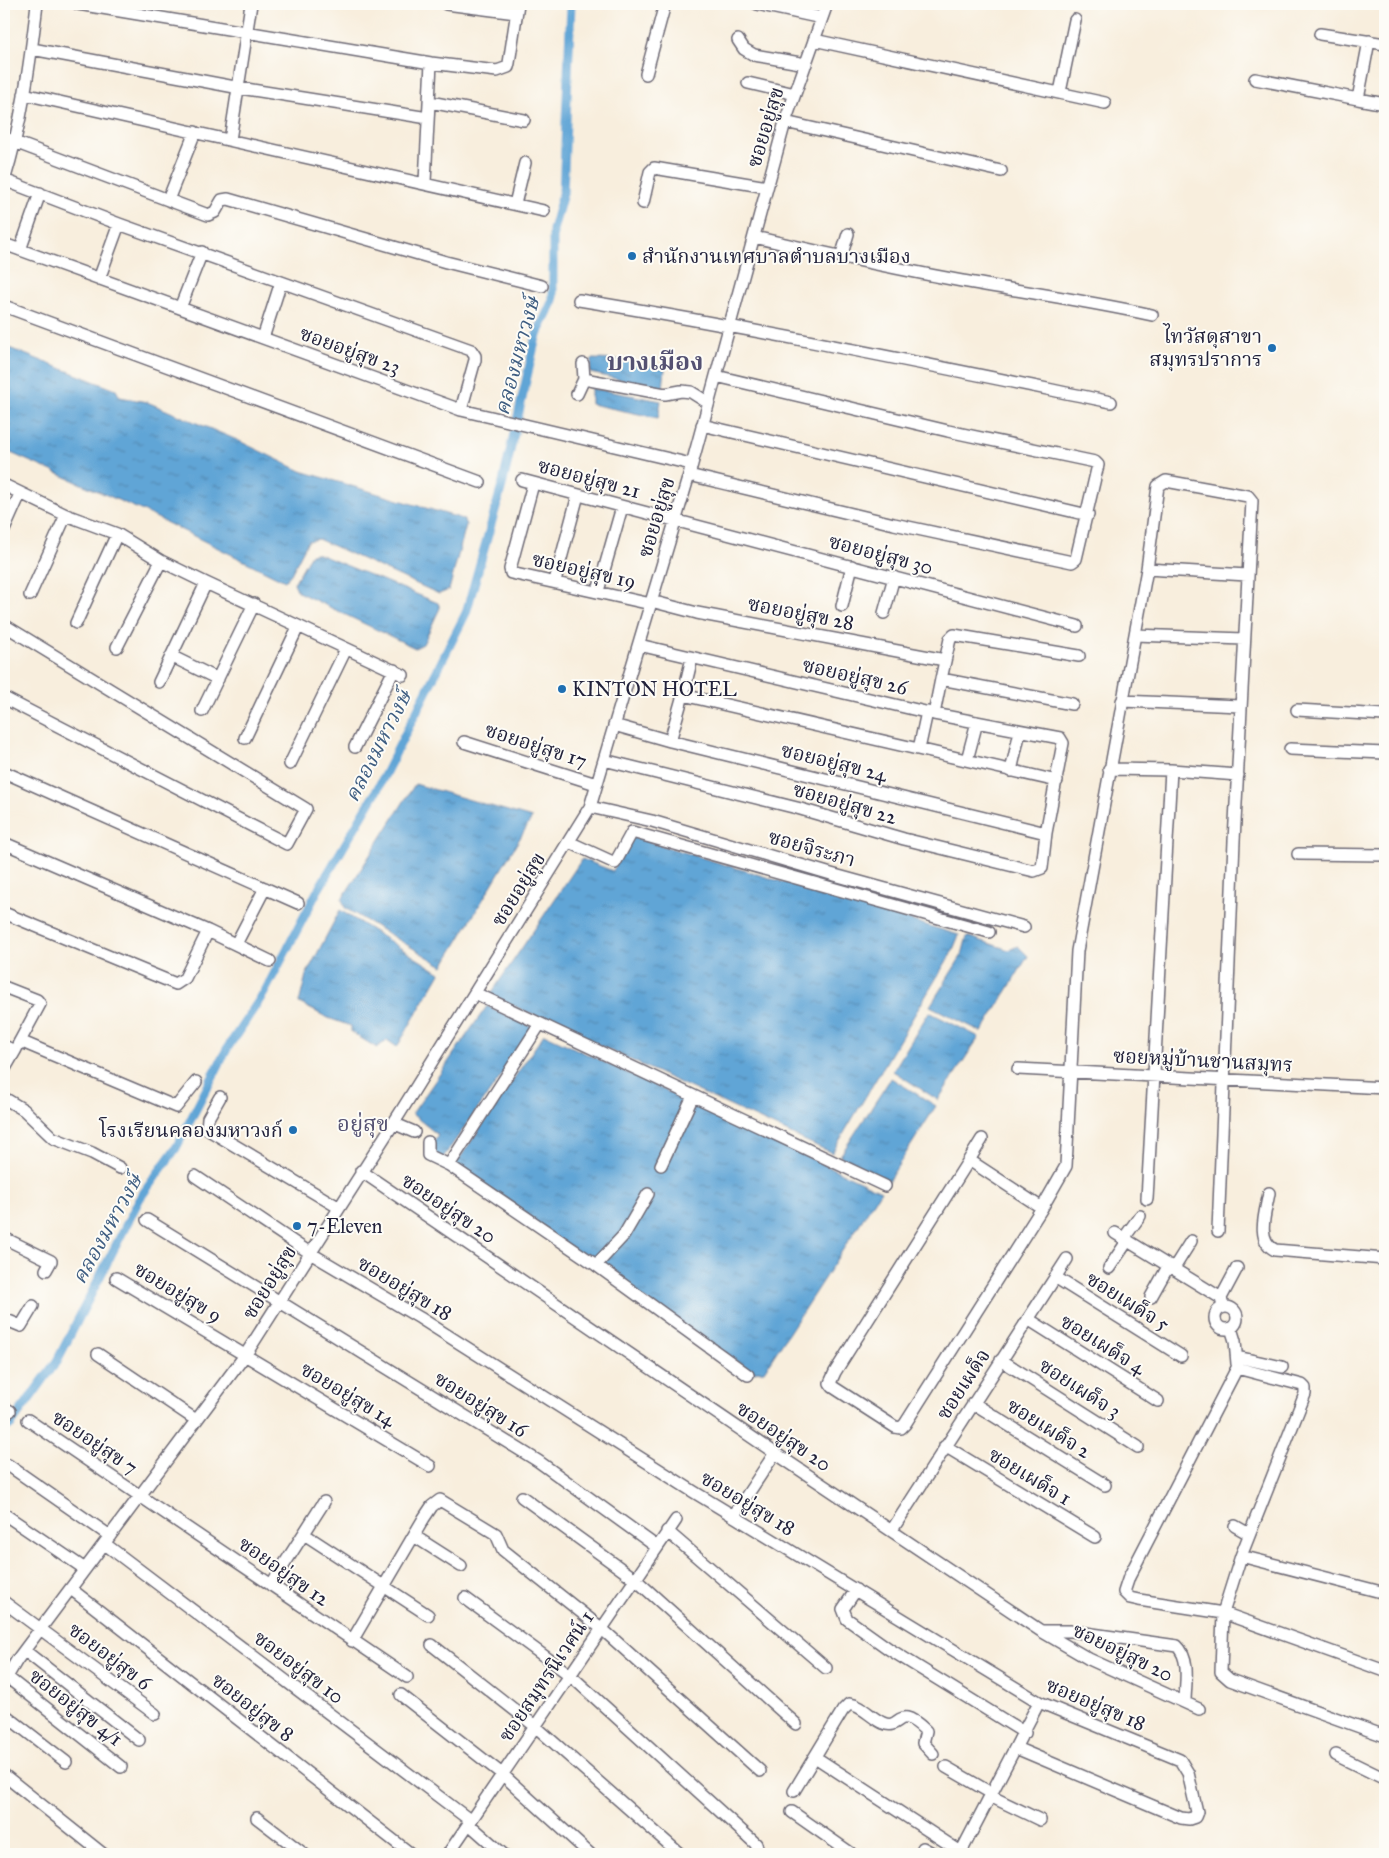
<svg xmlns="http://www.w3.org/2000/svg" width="1389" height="1858" viewBox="0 0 1389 1858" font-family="'IM FELL Great Primer','Noto Serif Thai',serif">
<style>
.water{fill:url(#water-ripples);stroke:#426488}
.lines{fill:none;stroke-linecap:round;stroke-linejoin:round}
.canal{stroke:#61a5d6;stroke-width:9}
.minor-casing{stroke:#6d6974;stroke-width:14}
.minor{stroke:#fff;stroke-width:11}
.poi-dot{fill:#1f6fb2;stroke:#fdfcf7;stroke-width:2}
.labels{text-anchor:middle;stroke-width:4;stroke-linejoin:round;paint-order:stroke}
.street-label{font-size:20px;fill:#22223b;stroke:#fdfcf7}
.poi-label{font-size:20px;fill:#22223b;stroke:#fdfcf7;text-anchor:start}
.water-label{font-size:21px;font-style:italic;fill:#3e5d81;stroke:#fdfcf7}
.quarter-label{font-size:22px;fill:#545172;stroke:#fdfcf7}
.district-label{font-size:25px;font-weight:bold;fill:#545172;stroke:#fdfcf7}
</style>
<defs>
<pattern id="water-ripples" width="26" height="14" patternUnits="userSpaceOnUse" patternTransform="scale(1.25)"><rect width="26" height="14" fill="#61a5d6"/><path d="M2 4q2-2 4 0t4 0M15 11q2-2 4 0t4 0" fill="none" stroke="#5086af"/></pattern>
</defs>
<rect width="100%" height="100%" fill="#fdfcf7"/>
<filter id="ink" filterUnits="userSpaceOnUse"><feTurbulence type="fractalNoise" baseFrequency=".02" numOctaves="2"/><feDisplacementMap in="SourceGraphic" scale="10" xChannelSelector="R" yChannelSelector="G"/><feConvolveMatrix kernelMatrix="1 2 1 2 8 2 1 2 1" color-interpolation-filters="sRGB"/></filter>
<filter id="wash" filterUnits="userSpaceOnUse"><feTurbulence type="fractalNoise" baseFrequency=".0096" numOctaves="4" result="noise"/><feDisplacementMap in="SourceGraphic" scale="20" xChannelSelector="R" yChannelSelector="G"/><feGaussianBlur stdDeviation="1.12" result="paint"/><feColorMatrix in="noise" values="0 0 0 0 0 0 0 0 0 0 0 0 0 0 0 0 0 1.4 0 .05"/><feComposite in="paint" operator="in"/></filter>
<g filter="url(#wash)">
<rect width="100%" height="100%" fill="#f8eedd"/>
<path class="water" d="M 4,346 L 116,390 L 120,397 L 147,402 L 237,440 L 301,471 L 463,519 L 466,525 L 449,590 L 439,594 L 318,539 L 308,541 L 291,574 L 285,581 L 143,511 L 4,450 Z
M 592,359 L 626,360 L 665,369 L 663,389 L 590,373 Z
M 591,388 L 661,401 L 658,418 L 591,404 Z
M 316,553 L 438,603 L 440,608 L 423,644 L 415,648 L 298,592 L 294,583 L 311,554 Z
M 415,784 L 532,818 L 443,966 L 345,908 L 342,899 Z
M 630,836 L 959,935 L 952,952 L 832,1153 L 490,995 L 582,859 L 613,871 Z
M 340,910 L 440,973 L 397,1047 L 387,1040 L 377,1048 L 351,1032 L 351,1026 L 328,1018 L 299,1003 L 306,975 Z
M 967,936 L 1009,950 L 1018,946 L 1028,956 L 982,1032 L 930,1006 L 962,955 Z
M 487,1006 L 532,1027 L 532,1033 L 442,1159 L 429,1149 L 438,1135 L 412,1114 Z
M 929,1012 L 979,1037 L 938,1100 L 893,1071 Z
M 544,1034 L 881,1191 L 764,1371 L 751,1372 L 453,1168 Z
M 891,1078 L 936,1106 L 887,1183 L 840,1156 Z"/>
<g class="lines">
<path class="canal" d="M 4,1429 L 11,1424 L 57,1361 L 140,1198 L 176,1148 L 228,1047 L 264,993 L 318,890 L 376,792 L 466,613 L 503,482 L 536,337 L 553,300 L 553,230 L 563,193 L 571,4"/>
</g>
</g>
<g filter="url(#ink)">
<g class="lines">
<defs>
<path id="minor" d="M 78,4 L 431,63 L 497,71 L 508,67 L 509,63 L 518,4
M 446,4 L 516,13
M 757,4 L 822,18
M 1320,34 L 1385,44
M 738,40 L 744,49 L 754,55 L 806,64
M 814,40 L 1105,103
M 1369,41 L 1358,99 L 1385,104
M 32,49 L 240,88 L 428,118
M 646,74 L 665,4
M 1255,79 L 1358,99
M 748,83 L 795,94
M 1060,92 L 1075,20
M 24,94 L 544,211
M 430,102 L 524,120
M 785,122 L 1001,171
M 4,138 L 208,215 L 215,212 L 222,200 L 228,199 L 446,262 L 542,286
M 230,140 L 251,4
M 4,180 L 119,224 L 471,350 L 475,356 L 475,360 L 461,410
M 4,181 C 22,123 30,63 37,4
M 425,182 L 431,63
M 168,200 L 195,132
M 643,203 L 650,172 L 654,168 L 767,187
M 515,204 L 525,163
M 754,237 C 823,253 892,268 962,281 C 1025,292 1089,301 1152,315
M 4,244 L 461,410 L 691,464
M 20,250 L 40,193
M 841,257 L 848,234
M 99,279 L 119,224
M 579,300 C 757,329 934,366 1111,402
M 4,306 L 480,482
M 180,308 L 202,252
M 263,338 L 281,282
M 584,379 L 665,394 L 681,391 L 691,392 L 707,402
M 577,394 L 584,379 L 583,364
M 702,425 L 1088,515
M 689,475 L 894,524 L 1072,562 L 1076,559 L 1098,465 L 1095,462 L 948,431 L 716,376
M 522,480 L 1077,626
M 533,484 L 510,569 L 511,573 L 651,604
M 4,485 L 66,515 L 117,534 L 161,561 L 206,583 L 403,675
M 4,530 L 20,494
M 1147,569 L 1247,575
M 555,581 L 578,495
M 598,591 L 622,507
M 30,595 L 66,515
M 651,601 L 697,613 L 945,660
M 842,606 L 852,566
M 884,613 L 894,577
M 76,623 L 117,534
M 4,625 L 306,809 L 287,844 L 4,698
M 1135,635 L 1244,639
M 117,647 L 161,561
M 171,656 L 218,679
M 692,658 L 683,695 L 1057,781
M 159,682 L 206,583
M 1122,701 L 1240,706
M 1072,704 L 941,679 L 950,639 L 954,635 L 1079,656
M 1297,710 L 1385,715
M 202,711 L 254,604
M 934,714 L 941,679
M 614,725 L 670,741 L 1046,833
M 245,738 L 298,627
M 670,741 L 683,695
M 464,742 L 596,784
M 355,747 L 394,670
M 919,749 L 927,712
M 1290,749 L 1385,753
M 604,760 L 797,808 L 904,839 L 1034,871 L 1042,868 L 1046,833 L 1063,743 L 1060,738 L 934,714 L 639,645
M 967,760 L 977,722
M 290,764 L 346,649
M 1109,769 L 1171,770 L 1147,1199
M 1171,770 L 1238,775
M 1011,771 L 1020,731
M 4,772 L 298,903
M 590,807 L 652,821 L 831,874 L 1024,927
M 569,842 L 615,863 L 632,832 L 989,932
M 4,843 L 208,931 L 270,961
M 1298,854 L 1385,855
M 4,913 L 176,984 L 185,978 L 208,931
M 236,944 L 265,888
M 4,987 L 37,1000 L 40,1004 L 20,1041
M 475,993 L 885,1186
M 540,1024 L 449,1165 L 596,1265 L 748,1375
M 4,1046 L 15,1051 L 20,1041 L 176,1107 L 196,1082
M 1018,1069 L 1385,1088
M 4,1070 L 15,1051
M 220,1097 L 208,1118 L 207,1129 L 338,1207
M 4,1098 L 24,1110 L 53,1138 L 92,1153 L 120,1168
M 393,1123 L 414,1132
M 428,1142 L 428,1155 L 449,1165
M 969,1160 L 982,1139
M 661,1165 L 693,1096
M 361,1171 L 775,1453 L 1041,1631 L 1089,1659 L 1199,1709
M 195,1176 L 310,1253 L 420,1318 L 694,1492 L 1039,1702 L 1180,1760 L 1188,1773 L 1197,1812 L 1195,1817 L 1189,1819 L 1181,1818 L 1016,1748
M 1269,1193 C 1266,1211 1255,1240 1275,1250 L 1385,1259
M 1042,1208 L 969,1160 L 835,1372 L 830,1383 L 833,1387 L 895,1427 L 901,1428 L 905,1424 L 1042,1208 L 1066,1166 L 1077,951 L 1147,569 L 1158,486 L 1166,481 L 1248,496 L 1252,501 L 1234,841 L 1218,1231
M 147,1220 L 538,1461 L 657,1547
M 1115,1233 L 1221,1298 L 1223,1307
M 4,1238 L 51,1261 L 46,1270
M 1124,1238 L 1140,1216
M 596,1265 L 624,1235 L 648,1194
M 1109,1268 L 1128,1240
M 1174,1268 L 1191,1241
M 1055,1277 L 1181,1356
M 116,1278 L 430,1466
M 1151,1297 L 1169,1265
M 1221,1298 L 1237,1268
M1215 1318a11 11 0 1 1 22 0a11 11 0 1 1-22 0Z
M 4,1319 L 21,1326 L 33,1306
M 1028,1319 L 1158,1401
M 1231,1328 L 1235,1341 L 1237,1364
M 98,1354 L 196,1420
M 1237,1357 L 1282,1367
M 1001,1360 L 1138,1447
M 973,1403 L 1105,1485
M 4,1408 L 10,1411
M 28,1420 L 407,1677
M 945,1446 L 1095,1537
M 8,1465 L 110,1536
M 522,1497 L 635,1579 L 796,1724
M 4,1514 L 85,1569
M 734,1515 L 775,1453
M 1235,1526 L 1249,1534
M 892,1530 L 1067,1259
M 667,1531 L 826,1668
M 304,1534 L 428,1615
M 414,1536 L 461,1566
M 105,1544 L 471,1821
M 1241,1556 L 1385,1593
M 271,1585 L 324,1502
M 71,1589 L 411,1854
M 856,1590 L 843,1609 L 847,1619 L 889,1649 L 1025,1733
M 465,1598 L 570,1675 L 756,1844 L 759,1854
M 4,1602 L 155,1714
M 1043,1631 L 1071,1631 L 1177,1646 C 1191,1659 1185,1685 1185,1702
M 352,1641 L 424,1518 L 432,1506 L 440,1500 L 496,1534 L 503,1550 L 601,1628 L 760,1771
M 432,1645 L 535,1726 L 680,1854
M 25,1651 L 139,1740
M 1385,1671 L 1223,1613 L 1139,1600 L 1130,1598 L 1124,1592 L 1129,1577 L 1237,1368 L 1302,1385 L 1305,1388 L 1305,1394 L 1241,1556 L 1223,1613 L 1221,1672 L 1230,1680 L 1385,1736
M 7,1677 L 121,1767
M 4,1682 L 17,1660 L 246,1354 L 400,1113 L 590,807 L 689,475 L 785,122 L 827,4
M 401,1695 L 502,1774 L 590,1854
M 4,1714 L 66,1762
M 1336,1755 L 1381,1777
M 815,1757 L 961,1852
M 946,1767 L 991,1793
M 4,1775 L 103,1854
M 794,1791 L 843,1710 L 849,1704 C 862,1705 871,1718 883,1723 C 902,1731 896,1702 926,1731 L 923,1743 L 933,1754
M 990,1796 L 1040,1820
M 792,1812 L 852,1854
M 257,1818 L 304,1854
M 469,1824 L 503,1854
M 923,1848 L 934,1854
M 448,1854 L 676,1520
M 960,1854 L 1039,1702"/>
</defs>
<use href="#minor" class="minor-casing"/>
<use href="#minor" class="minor"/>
</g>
</g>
<g class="poi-dot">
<circle cx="632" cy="256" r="5"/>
<circle cx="1272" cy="348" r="5"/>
<circle cx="562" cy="689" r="5"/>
<circle cx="293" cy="1130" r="5"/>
<circle cx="297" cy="1226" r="5"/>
</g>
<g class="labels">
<g class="street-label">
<text transform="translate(765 127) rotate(-73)" y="7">ซอยอยู่สุข</text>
<text transform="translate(350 350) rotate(20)" y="7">ซอยอยู่สุข 23</text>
<text transform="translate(589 478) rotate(15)" y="7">ซอยอยู่สุข 21</text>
<text transform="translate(656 517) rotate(-73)" y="7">ซอยอยู่สุข</text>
<text transform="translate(881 554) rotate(15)" y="7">ซอยอยู่สุข 30</text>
<text transform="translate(584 570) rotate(13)" y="7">ซอยอยู่สุข 19</text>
<text transform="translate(801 613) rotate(11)" y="7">ซอยอยู่สุข 28</text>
<text transform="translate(855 676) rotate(13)" y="7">ซอยอยู่สุข 26</text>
<text transform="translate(536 745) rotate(18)" y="7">ซอยอยู่สุข 17</text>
<text transform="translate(834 762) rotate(14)" y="7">ซอยอยู่สุข 24</text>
<text transform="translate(845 803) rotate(16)" y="7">ซอยอยู่สุข 22</text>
<text transform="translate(812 848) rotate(16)" y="7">ซอยจิระภา</text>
<text transform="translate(518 889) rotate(-58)" y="7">ซอยอยู่สุข</text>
<text transform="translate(1203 1060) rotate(3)" y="7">ซอยหมู่บ้านชานสมุทร</text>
<text transform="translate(449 1208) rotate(34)" y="7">ซอยอยู่สุข 20</text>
<text transform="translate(269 1282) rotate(-58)" y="7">ซอยอยู่สุข</text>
<text transform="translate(405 1288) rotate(31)" y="7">ซอยอยู่สุข 18</text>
<text transform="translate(178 1292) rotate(31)" y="7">ซอยอยู่สุข 9</text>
<text transform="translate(1128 1301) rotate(32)" y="7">ซอยเผด็จ 5</text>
<text transform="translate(1103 1344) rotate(32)" y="7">ซอยเผด็จ 4</text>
<text transform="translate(963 1384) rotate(-57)" y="7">ซอยเผด็จ</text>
<text transform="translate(1080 1388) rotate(33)" y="7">ซอยเผด็จ 3</text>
<text transform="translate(348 1394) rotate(31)" y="7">ซอยอยู่สุข 14</text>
<text transform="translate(481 1404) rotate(32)" y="7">ซอยอยู่สุข 16</text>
<text transform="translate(1049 1428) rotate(32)" y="7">ซอยเผด็จ 2</text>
<text transform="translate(784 1436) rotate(34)" y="7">ซอยอยู่สุข 20</text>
<text transform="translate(95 1442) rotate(34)" y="7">ซอยอยู่สุข 7</text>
<text transform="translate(1030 1476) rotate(31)" y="7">ซอยเผด็จ 1</text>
<text transform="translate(748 1503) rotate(31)" y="7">ซอยอยู่สุข 18</text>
<text transform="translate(284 1571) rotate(35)" y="7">ซอยอยู่สุข 12</text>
<text transform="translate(1123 1652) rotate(26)" y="7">ซอยอยู่สุข 20</text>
<text transform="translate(110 1656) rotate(37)" y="7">ซอยอยู่สุข 6</text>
<text transform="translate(299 1667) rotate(37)" y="7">ซอยอยู่สุข 10</text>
<text transform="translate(546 1676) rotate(-56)" y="7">ซอยสมุทรนิเวศน์ 1</text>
<text transform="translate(1096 1704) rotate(23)" y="7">ซอยอยู่สุข 18</text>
<text transform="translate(76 1707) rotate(38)" y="7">ซอยอยู่สุข 4/1</text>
<text transform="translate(253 1707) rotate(38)" y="7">ซอยอยู่สุข 8</text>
</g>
<g class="poi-label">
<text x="642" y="263">สำนักงานเทศบาลตำบลบางเมือง</text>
<text x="1262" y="343" text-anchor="end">ไทวัสดุสาขา<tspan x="1262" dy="23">สมุทรปราการ</tspan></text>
<text x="572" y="696">KINTON HOTEL</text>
<text x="283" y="1137" text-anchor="end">โรงเรียนคลองมหาวงก์</text>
<text x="307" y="1233">7-Eleven</text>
</g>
<g class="water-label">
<text transform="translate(517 356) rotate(-75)" y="7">คลองมหาวงษ์</text>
<text transform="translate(378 746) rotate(-63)" y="7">คลองมหาวงษ์</text>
<text transform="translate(107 1229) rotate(-61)" y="7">คลองมหาวงษ์</text>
</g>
<g class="quarter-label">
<text x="363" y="1131">อยู่สุข</text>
</g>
<g class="district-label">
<text x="655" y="370">บางเมือง</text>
</g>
</g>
<rect width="1389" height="1858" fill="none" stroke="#fdfcf7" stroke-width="20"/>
</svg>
